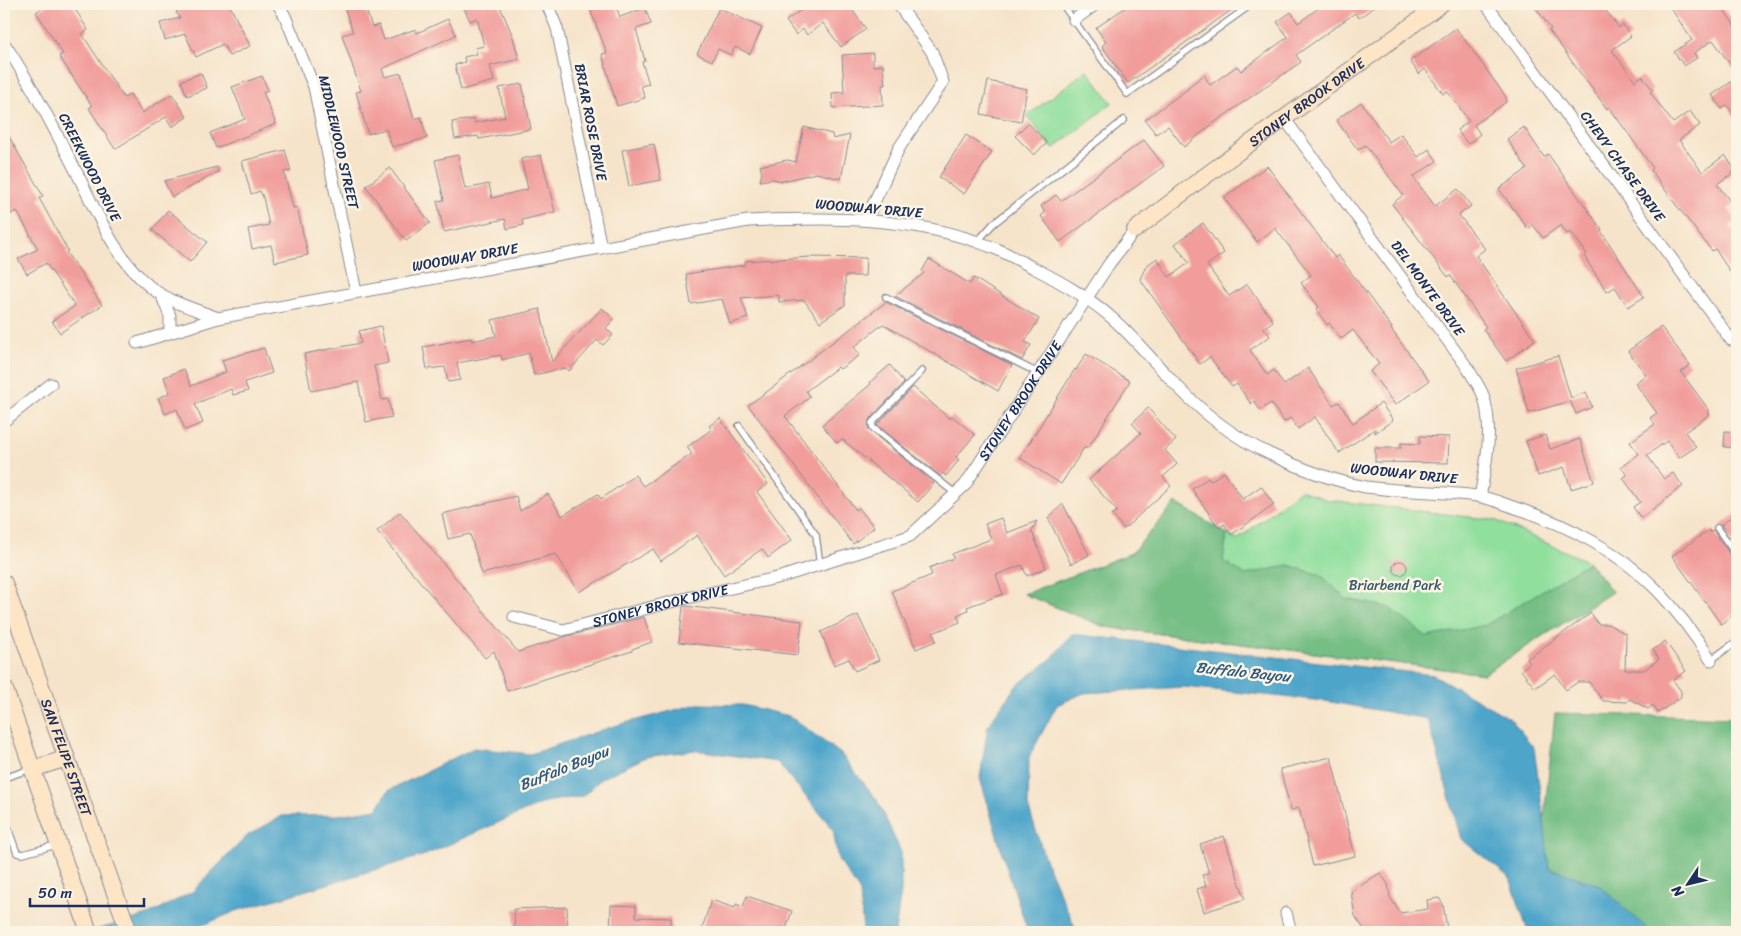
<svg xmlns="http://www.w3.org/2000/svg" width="1741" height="936" viewBox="0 0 1741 936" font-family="Sriracha,sans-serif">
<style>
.green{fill:#90df9d;stroke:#56877e}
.forest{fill:#74be84;stroke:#487671}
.water{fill:#4da5ca;stroke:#346a94}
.building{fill:#f19d9b}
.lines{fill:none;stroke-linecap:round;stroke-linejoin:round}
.lane-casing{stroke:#888a94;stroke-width:8}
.street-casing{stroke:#888a94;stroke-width:13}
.secondary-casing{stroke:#888a94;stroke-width:18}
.lane{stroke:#fff;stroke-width:5.5}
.street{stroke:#fff;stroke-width:11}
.secondary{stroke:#fde5c5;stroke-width:16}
.labels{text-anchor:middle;stroke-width:5;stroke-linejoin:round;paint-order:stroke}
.street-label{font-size:14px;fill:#1b2f5e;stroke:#fcf5e5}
.park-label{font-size:14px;fill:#385b6e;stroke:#fcf5e5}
.water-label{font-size:15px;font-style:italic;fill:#2c5884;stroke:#fcf5e5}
</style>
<rect width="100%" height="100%" fill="#fcf5e5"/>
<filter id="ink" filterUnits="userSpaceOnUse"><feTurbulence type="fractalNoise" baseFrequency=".02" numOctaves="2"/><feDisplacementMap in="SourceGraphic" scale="10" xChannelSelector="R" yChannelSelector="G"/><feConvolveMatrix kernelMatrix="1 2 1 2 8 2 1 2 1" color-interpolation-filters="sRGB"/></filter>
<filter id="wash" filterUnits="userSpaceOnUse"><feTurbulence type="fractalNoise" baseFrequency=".0096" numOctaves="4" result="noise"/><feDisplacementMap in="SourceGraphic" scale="20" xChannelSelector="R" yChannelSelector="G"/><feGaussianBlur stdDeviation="1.12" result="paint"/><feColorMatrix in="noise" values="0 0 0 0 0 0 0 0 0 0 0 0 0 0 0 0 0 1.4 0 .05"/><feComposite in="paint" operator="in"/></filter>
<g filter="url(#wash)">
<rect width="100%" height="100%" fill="#f6e4ca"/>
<path class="green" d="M 1087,70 L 1112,103 L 1053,149 L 1027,116 Z
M 1300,490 L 1328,500 L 1495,520 L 1589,562 L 1612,592 L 1484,674 L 1105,627 L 1024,594 L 1132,553 L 1176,503 L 1237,540 Z"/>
<path class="forest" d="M 1176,503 L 1227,534 L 1223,561 L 1245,575 L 1288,565 L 1321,575 L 1346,599 L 1388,607 L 1427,637 L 1486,625 L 1589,562 L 1612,592 L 1484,674 L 1105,627 L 1024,594 L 1132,553 Z
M 1555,713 L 1737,718 L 1737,932 L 1532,932 Z"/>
<path class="water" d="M 1072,634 L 1434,675 L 1511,719 L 1534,748 L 1544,821 L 1549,868 L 1599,885 L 1651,932 L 1528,932 L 1510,878 L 1461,839 L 1428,719 L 1325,701 L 1183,687 L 1084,693 L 1057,705 L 1029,757 L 1028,806 L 1046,862 L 1077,932 L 1028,932 L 1002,853 L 980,778 L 988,725 L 1015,687 L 1052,658 Z
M 698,704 L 743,705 L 789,716 L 841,754 L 877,800 L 901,852 L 901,892 L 895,932 L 863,932 L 860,892 L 838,859 L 833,829 L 777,762 L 695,750 L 646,757 L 602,778 L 583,796 L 545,802 L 425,855 L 236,911 L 187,932 L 89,932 L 148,915 L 192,892 L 247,836 L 282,816 L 339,815 L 377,809 L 388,791 L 474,748 L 530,754 L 614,726 Z"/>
<g id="blocks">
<path class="building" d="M 49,4 L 72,4 L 88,30 L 82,34 L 124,98 L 130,94 L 142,113 L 172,94 L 187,117 L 172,127 L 166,117 L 115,149 L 89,108 L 92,106 L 59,56 L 63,54 L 36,12 Z
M 189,4 L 229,4 L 250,46 L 229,56 L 223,44 L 196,57 L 185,34 L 165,40 L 160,23 L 180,18 L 176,12 Z
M 343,4 L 364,4 L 372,27 L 379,25 L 384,40 L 416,29 L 417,33 L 448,19 L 456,35 L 382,69 L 385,77 L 401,73 L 414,119 L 421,117 L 427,138 L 392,147 L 386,129 L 368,134 L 356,92 L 361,91 L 342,35 L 353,32 Z
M 462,4 L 499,4 L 512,34 L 519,59 L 490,66 L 494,81 L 461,90 L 455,65 L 465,62 L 464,57 L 477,54 L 475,48 L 484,46 L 477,18 L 470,21 Z
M 588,4 L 615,4 L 620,17 L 645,8 L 651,24 L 636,29 L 645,61 L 642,62 L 649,84 L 641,86 L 645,98 L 617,106 L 602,54 L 607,53 Z
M 809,4 L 848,4 L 866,29 L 841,47 L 823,23 L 807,35 L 803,29 L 796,35 L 786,21 Z
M 1130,4 L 1240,4 L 1128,83 L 1102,46 L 1106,42 L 1096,28 Z
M 1324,4 L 1378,4 L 1359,18 L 1355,13 L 1296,55 L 1301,62 L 1211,125 L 1184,147 L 1168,126 L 1156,134 L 1145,120 L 1189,88 L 1188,87 L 1204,75 L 1210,85 L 1237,66 L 1241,71 L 1288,37 L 1277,22 L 1291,12 L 1298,23 Z
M 1533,4 L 1601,4 L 1619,28 L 1623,25 L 1631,36 L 1612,50 L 1635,81 L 1642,76 L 1653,90 L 1650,92 L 1673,123 L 1690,111 L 1700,125 L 1679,140 L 1702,172 L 1725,155 L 1736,171 L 1717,184 L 1733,205 L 1728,208 L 1737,221 L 1730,226 L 1737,235 L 1737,282 L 1715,249 L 1712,251 L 1673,201 L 1651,170 L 1653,168 L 1609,107 L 1607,109 L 1573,63 L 1549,30 L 1551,29 Z
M 1668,4 L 1720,4 L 1737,29 L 1737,74 L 1713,40 L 1694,53 L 1697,58 L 1684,66 L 1674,52 L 1692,40 Z
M 719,8 L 762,28 L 750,54 L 735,47 L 731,55 L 718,49 L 712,61 L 697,54 Z
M 1456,28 L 1506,97 L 1506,102 L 1474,125 L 1480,134 L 1468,144 L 1457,130 L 1469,121 L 1447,91 L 1443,94 L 1425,69 L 1419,74 L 1410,61 Z
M 873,53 L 873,66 L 883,65 L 885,85 L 882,85 L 883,105 L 833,108 L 832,93 L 844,92 L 842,55 Z
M 201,73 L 207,88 L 187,96 L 181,81 Z
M 262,76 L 268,90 L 263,92 L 276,124 L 216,148 L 210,133 L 245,119 L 232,87 Z
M 1737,78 L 1737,120 L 1727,105 L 1722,109 L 1712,95 Z
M 988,81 L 1027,89 L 1021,122 L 981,114 Z
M 522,84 L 531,129 L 479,139 L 478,136 L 455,139 L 452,122 L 474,119 L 474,123 L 505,117 L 499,88 Z
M 1361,102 L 1389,142 L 1401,134 L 1418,157 L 1429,149 L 1437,161 L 1413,177 L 1435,206 L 1458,189 L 1471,206 L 1459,215 L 1485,249 L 1476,256 L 1535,340 L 1506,361 L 1483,329 L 1486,327 L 1450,275 L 1448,277 L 1392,204 L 1403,195 L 1365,145 L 1358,150 L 1336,120 Z
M 1028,123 L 1047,143 L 1034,155 L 1015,136 Z
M 804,127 L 832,134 L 833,139 L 850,135 L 841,179 L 816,173 L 783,181 L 772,179 L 760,181 L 762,173 L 760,166 L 787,160 L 796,162 Z
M 1524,127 L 1544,157 L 1548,154 L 1602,230 L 1601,231 L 1644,297 L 1628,307 L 1615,287 L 1607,292 L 1584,256 L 1587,254 L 1571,232 L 1567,234 L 1561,225 L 1543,238 L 1533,225 L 1528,229 L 1499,189 L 1527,169 L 1507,139 Z
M 4,128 L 43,196 L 39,198 L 68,251 L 66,252 L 102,305 L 60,333 L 52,321 L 75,306 L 46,263 L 27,274 L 18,259 L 38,249 L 17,211 L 4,218 Z
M 966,135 L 992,152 L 964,194 L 939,177 Z
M 1144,140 L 1164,166 L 1060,242 L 1041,216 L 1045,213 L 1041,206 L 1056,195 L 1061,201 Z
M 654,144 L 661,180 L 629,186 L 622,150 Z
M 285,150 L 291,171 L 284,172 L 293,208 L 297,207 L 308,255 L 275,262 L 271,245 L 252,249 L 248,229 L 269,225 L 263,197 L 260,191 L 251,194 L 242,161 Z
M 458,155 L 465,189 L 489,184 L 492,198 L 528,189 L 521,159 L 541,155 L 555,212 L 522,220 L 523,225 L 507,229 L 505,219 L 444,232 L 437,201 L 444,200 L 435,160 Z
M 1267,166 L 1335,258 L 1338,255 L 1392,328 L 1391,329 L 1429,381 L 1395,405 L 1370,371 L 1379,364 L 1353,330 L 1341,339 L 1329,323 L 1327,325 L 1316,309 L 1319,307 L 1301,283 L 1311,275 L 1275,228 L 1257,242 L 1224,198 Z
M 217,167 L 218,172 L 172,197 L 164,181 Z
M 390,168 L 430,223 L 406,241 L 366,186 Z
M 168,210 L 207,242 L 190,262 L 152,230 Z
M 1203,223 L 1224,253 L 1207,265 L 1229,296 L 1247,284 L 1273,321 L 1264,328 L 1270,336 L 1250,350 L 1267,375 L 1274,370 L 1284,385 L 1308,368 L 1333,405 L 1339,402 L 1353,423 L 1381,403 L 1393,420 L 1375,433 L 1375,429 L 1339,453 L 1315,417 L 1298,429 L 1290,418 L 1284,422 L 1271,403 L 1260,410 L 1254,401 L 1251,404 L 1237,384 L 1232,387 L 1210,357 L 1200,364 L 1140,279 L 1146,266 L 1157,258 L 1169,277 L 1189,263 L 1175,244 Z
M 810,257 L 866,258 L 865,276 L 845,276 L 845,305 L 820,322 L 804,300 L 779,302 L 779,295 L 741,298 L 748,318 L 730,324 L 722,299 L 691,304 L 686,274 L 745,265 L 745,261 Z
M 929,259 L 970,284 L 974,278 L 1039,319 L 1025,342 L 1031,345 L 1022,360 L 895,296 L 924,273 L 922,271 Z
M 886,302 L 1012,365 L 998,391 L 883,324 L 854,347 L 860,355 L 840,369 L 838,367 L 806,391 L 810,397 L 785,416 L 856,510 L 859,508 L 874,527 L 853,544 L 748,405 L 768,391 Z
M 602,308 L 614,319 L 606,328 L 613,335 L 603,345 L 597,340 L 569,371 L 565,368 L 534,375 L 529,353 L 502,360 L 501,355 L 457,363 L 460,380 L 448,382 L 445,367 L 427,369 L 423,347 L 471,338 L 472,341 L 496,336 L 492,320 L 540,309 L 552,362 Z
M 381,326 L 388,363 L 374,366 L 382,400 L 388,399 L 392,417 L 366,422 L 358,382 L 311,391 L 304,354 L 361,343 L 359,331 Z
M 1661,327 L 1690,365 L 1681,372 L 1709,410 L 1709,415 L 1685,432 L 1696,447 L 1679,458 L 1667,441 L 1647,455 L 1664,479 L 1673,473 L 1683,486 L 1641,518 L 1633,507 L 1640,502 L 1623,478 L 1627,475 L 1621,467 L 1639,454 L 1630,442 L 1655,424 L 1650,418 L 1657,413 L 1635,383 L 1646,375 L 1628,351 Z
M 264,348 L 272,373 L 245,382 L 248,391 L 233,395 L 231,389 L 195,404 L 203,423 L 185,430 L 177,409 L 165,414 L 158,398 L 170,393 L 164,377 L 184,369 L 191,386 L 226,372 L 222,360 Z
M 1086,354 L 1130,381 L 1088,448 L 1084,448 L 1061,484 L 1020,458 L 1075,369 L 1076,370 Z
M 1558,356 L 1571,398 L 1586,392 L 1592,407 L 1576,414 L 1570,401 L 1529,413 L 1516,368 Z
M 890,365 L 904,383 L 869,420 L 868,429 L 934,483 L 918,502 L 842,439 L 837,443 L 822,425 L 871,384 L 870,382 Z
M 913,387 L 950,419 L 952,416 L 975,435 L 956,457 L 959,460 L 946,476 L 943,473 L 940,476 L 877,425 Z
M 1148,408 L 1176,440 L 1165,450 L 1177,464 L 1163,477 L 1171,486 L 1124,529 L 1112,515 L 1117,511 L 1089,480 L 1141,433 L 1132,423 Z
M 720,418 L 768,484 L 757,492 L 792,540 L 768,558 L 762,549 L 724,575 L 697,535 L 661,561 L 653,549 L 579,592 L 556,554 L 482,574 L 470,534 L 448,539 L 442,514 L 516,496 L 520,511 L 548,494 L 562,516 L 598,494 L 601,499 L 635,475 L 643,486 L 692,454 L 687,447 L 712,429 L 709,426 Z
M 1725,431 L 1737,432 L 1737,448 L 1724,447 Z
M 1545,435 L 1550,449 L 1580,439 L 1594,482 L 1571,489 L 1564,467 L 1538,476 L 1526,441 Z
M 1420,436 L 1449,437 L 1448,463 L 1375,462 L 1375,448 L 1401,448 L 1401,443 L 1420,444 Z
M 1224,472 L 1243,499 L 1261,486 L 1274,505 L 1231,535 L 1224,524 L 1219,528 L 1192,489 L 1208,478 L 1210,481 Z
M 1063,504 L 1089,555 L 1071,564 L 1048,518 Z
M 400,512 L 518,652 L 564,637 L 644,617 L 652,642 L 632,649 L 632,651 L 507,691 L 494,651 L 485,658 L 377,531 Z
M 1737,513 L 1737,548 L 1721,525 Z
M 1001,518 L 1007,533 L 1037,521 L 1031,532 L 1033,534 L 1046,568 L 1027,576 L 1022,565 L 996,575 L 1003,594 L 967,607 L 968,610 L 957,615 L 960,622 L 933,633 L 936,641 L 916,649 L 892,591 L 932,575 L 929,568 L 954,558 L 952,554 L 991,539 L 985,524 Z
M 1709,530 L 1710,533 L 1713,530 L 1733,559 L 1737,561 L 1737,612 L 1721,624 L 1672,556 Z
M1393 568a7 7 0 1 1 14 0a7 7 0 1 1-14 0Z
M 685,606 L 802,621 L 798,655 L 679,642 L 683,607 Z
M 1591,613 L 1598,624 L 1608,624 L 1626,634 L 1625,670 L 1644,670 L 1659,659 L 1653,650 L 1665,641 L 1686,671 L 1673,680 L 1681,691 L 1681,697 L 1658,713 L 1653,705 L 1648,709 L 1630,699 L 1627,702 L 1603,701 L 1589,682 L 1578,682 L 1566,690 L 1555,674 L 1535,688 L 1521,670 L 1530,663 L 1527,659 Z
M 858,615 L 879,660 L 855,671 L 849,659 L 834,665 L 821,632 Z
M 1331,757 L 1355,856 L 1313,866 L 1299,808 L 1291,810 L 1280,769 Z
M 1224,836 L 1245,899 L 1204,912 L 1197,889 L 1206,886 L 1202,875 L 1209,873 L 1200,844 Z
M 1380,873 L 1388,884 L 1390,897 L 1400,913 L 1428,909 L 1427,900 L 1439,898 L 1443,904 L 1447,929 L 1442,932 L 1366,932 L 1355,916 L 1351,892 Z
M 747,896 L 792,911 L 786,929 L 781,927 L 779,932 L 701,932 L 711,900 L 735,908 L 736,904 L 743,907 Z
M 611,905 L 636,906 L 636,917 L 671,918 L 671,932 L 610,932 Z
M 567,907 L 568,932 L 515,932 L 514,909 Z"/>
</g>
</g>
<g filter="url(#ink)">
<use href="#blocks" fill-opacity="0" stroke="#888a94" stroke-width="1"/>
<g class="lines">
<defs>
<path id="lane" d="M 1062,4 L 1127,94 L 1252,4
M 977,242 L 993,224 L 1124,120
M 886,297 L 1038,373
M 922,371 L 872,423 L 873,428 L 956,494
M 739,426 L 816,535 L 820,565
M 1717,528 L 1737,556
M 1711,660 L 1737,641
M 4,778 L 31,769
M 4,817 L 17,853 L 23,854 L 56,845"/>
<g id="street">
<path d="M 278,4 L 285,16 L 314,87 L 356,292"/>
<path d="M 547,4 L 557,28 L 601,248"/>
<path d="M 1486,4 L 1731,340 L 1737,335"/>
<path d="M 1074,20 L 1096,4"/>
<path d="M 4,43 C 32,85 55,130 78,175 C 98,215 115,257 149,286 C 168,302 195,309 218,318"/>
<path d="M 1284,118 L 1467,367 C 1472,376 1479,385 1483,395 C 1494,427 1486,464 1480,497"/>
<path d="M 866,220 L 899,148 L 943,82 L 932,52 L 898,4"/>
<path d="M 161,294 L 170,316 L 170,332"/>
<path d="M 137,343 L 218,318 L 748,221 C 831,217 911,216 989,246 C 1004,251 1019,261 1034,268 C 1061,282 1090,298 1113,319 C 1131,335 1146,353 1163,371 C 1194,406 1229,436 1272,455 C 1302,469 1333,481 1366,487 C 1403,492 1440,491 1477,496 C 1491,498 1506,505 1519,509 C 1568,525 1621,553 1657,590 C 1678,612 1695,635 1711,660"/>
<path d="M 4,421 L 51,384"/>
<path id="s1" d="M 514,617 L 563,630 L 691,597 L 781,577 L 910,536 L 965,485 L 1109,264 L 1135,230"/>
<path d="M 1286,913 L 1291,932"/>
</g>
<g id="secondary">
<path id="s2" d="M 1135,230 L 1197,182 L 1441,4"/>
<path id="s3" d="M 4,583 L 129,932"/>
<path d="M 4,687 L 89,932"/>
<path d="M 33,769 L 67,758"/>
</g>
</defs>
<use href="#lane" class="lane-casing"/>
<use href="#street" class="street-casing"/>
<use href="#secondary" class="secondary-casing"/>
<use href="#lane" class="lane"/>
<use href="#street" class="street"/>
<use href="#secondary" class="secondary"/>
</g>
</g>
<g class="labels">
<g class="street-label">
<text dy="5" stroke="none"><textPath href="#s2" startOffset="214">STONEY BROOK DRIVE</textPath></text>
<text transform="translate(591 122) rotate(79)" y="5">BRIAR ROSE DRIVE</text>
<text transform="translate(339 142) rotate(77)" y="5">MIDDLEWOOD STREET</text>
<text transform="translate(1623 166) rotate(54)" y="5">CHEVY CHASE DRIVE</text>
<text transform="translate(90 167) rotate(63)" y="5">CREEKWOOD DRIVE</text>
<text transform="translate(869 208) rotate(5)" y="5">WOODWAY DRIVE</text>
<text transform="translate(465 257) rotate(-10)" y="5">WOODWAY DRIVE</text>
<text transform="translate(1428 288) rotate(54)" y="5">DEL MONTE DRIVE</text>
<text dy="5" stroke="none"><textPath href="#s1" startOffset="586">STONEY BROOK DRIVE</textPath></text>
<text transform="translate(1404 473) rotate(6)" y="5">WOODWAY DRIVE</text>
<text dy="5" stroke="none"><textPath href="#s1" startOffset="151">STONEY BROOK DRIVE</textPath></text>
<text dy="5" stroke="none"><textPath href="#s3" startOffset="185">SAN FELIPE STREET</textPath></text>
</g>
<g class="park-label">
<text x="1395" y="590">Briarbend Park</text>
</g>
<g class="water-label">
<text transform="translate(1243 672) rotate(6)" y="5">Buffalo Bayou</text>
<text transform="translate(564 768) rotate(-22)" y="5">Buffalo Bayou</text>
</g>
</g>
<rect width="1741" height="936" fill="none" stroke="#fcf5e5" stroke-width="20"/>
<g transform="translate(1688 884) rotate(235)" stroke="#fcf5e5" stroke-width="4" paint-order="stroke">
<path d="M0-4L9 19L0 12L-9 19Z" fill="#1b2f5e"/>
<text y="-8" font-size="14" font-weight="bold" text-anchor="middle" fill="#1b2f5e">N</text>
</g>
<path d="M30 898v8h114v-8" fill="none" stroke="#1b2f5e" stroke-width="2.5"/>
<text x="38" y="898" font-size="15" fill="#1b2f5e" stroke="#fcf5e5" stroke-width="4" paint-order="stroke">50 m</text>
</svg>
